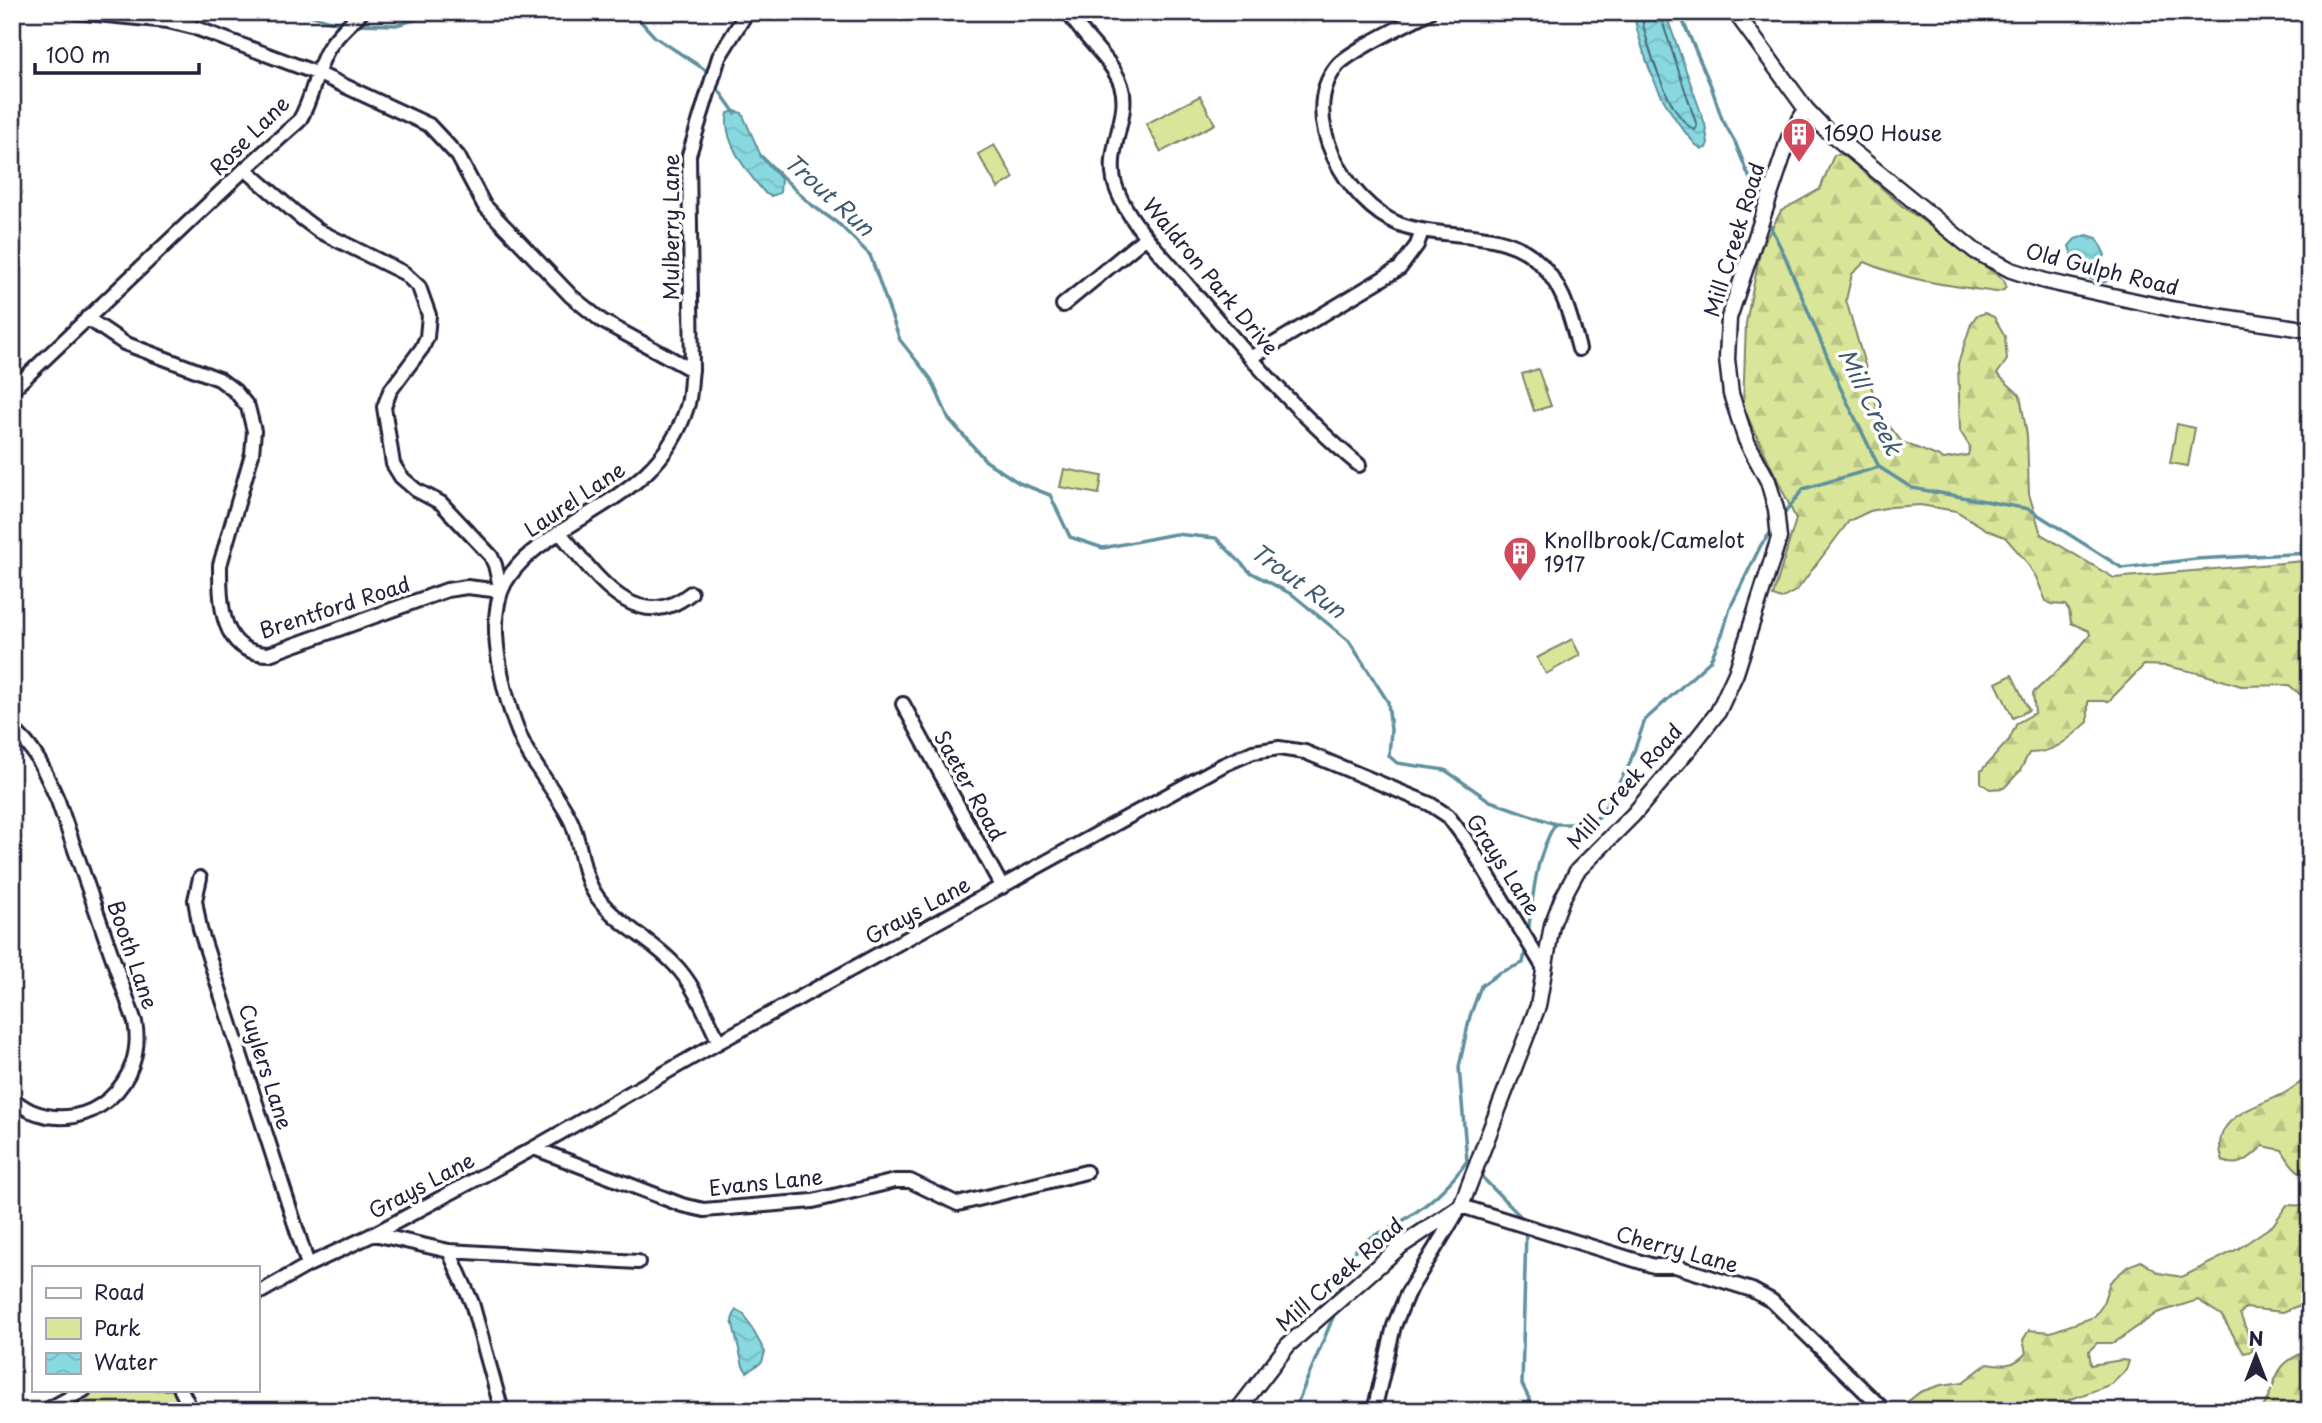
<svg xmlns="http://www.w3.org/2000/svg" width="2322" height="1423" viewBox="0 0 2322 1423" font-family="'Playpen Sans',sans-serif">
<style>
.forest{fill:url(#forest-firs);stroke:#7e846a;stroke-width:2}
.green{fill:#d9e598;stroke:#7e846a;stroke-width:2}
.water{fill:url(#water-waves);stroke:#5f909d;stroke-width:2}
.lines{fill:none;stroke-linecap:round;stroke-linejoin:round}
.shore{stroke:#4a6b7d;stroke-width:2}
.stream{stroke:#5f909d;stroke-width:3.5}
.minor-casing{stroke:#22223b;stroke-width:18}
.tertiary-casing{stroke:#22223b;stroke-width:19}
.minor{stroke:#fff;stroke-width:12}
.tertiary{stroke:#fff;stroke-width:14}
.labels{text-anchor:middle;stroke-width:7;stroke-linejoin:round;paint-order:stroke}
.poi-label{font-size:21px;fill:#22223b;stroke:#fff;text-anchor:start}
.street-label{font-size:21px;fill:#22223b;stroke:#fff}
.water-label{font-size:23px;font-style:italic;fill:#40596c;stroke:#fff}
</style>
<defs>
<pattern id="forest-firs" width="22" height="20" patternUnits="userSpaceOnUse" patternTransform="scale(1.75)"><rect width="22" height="20" fill="#d9e598"/><path d="M5 1l3.5 6h-7zM16 11l3.5 6h-7z" fill="#bac484"/></pattern>
<pattern id="water-waves" width="16" height="10" patternUnits="userSpaceOnUse" patternTransform="scale(1.75)"><rect width="16" height="10" fill="#87d9df"/><path d="M0 5q4-4 8 0t8 0" fill="none" stroke="#74bac0"/></pattern>
</defs>
<rect width="100%" height="100%" fill="#fff"/>
<filter id="ink" filterUnits="userSpaceOnUse"><feTurbulence type="fractalNoise" baseFrequency=".0143" numOctaves="2"/><feDisplacementMap in="SourceGraphic" scale="14" xChannelSelector="R" yChannelSelector="G"/><feConvolveMatrix kernelMatrix="1 2 1 2 8 2 1 2 1" color-interpolation-filters="sRGB"/></filter>
<g filter="url(#ink)">
<path class="forest" d="M 1843,154 L 1901,205 L 2004,280 L 2006,286 L 2004,290 L 1997,292 C 1953,286 1906,281 1865,262 L 1852,274 L 1846,300 L 1879,413 L 1902,442 L 1944,459 L 1968,455 L 1970,447 L 1960,431 L 1958,364 L 1971,324 L 1976,316 L 1985,313 L 1994,317 L 2005,336 L 2007,360 L 1997,374 L 2020,395 L 2027,435 L 2029,494 L 2041,534 L 2114,578 L 2304,561 L 2310,557 L 2310,703 L 2289,685 L 2241,686 L 2202,674 L 2167,666 L 2144,665 L 2109,701 L 2088,701 L 2088,722 C 2069,739 2055,753 2029,753 L 2020,771 L 2004,788 L 1990,789 L 1981,783 L 1981,771 L 2009,740 L 2017,723 L 2035,713 L 2033,693 L 2067,662 L 2090,635 L 2089,631 L 2071,623 L 2069,610 L 2065,605 L 2051,604 L 2046,601 L 2036,577 L 2025,560 L 2005,537 L 1989,531 L 1956,511 L 1920,505 L 1891,507 L 1870,511 L 1849,521 L 1797,590 L 1781,599 L 1773,596 L 1796,519 L 1743,407 L 1746,323 L 1761,248 L 1781,211 L 1820,189 L 1834,155 Z
M 2310,1077 L 2310,1177 C 2296,1173 2289,1162 2282,1150 L 2263,1146 C 2251,1157 2240,1169 2223,1161 C 2208,1119 2251,1109 2281,1095 C 2291,1090 2300,1082 2310,1077 Z
M 2287,1205 L 2310,1206 L 2310,1301 L 2283,1312 L 2245,1308 L 2240,1314 L 2252,1344 L 2252,1351 L 2244,1353 L 2221,1315 L 2198,1300 L 2157,1313 L 2114,1343 L 2097,1343 L 2089,1351 L 2091,1365 L 2122,1360 L 2129,1361 L 2126,1370 L 2112,1384 L 2039,1411 L 1906,1411 L 1906,1403 L 1920,1392 L 1941,1385 L 1963,1382 L 1988,1363 C 2004,1366 2015,1366 2026,1353 L 2023,1340 L 2029,1330 L 2051,1332 L 2094,1317 L 2102,1306 L 2110,1282 L 2128,1266 L 2141,1261 L 2159,1273 L 2182,1277 L 2238,1249 L 2273,1225 Z
M 2310,1350 L 2310,1411 L 2261,1411 C 2280,1380 2269,1365 2310,1350 Z"/>
<path class="green" d="M 1200,96 L 1215,124 L 1161,152 L 1146,124 Z
M 994,145 L 1014,178 L 998,188 L 978,154 Z
M 1538,369 L 1551,406 L 1534,411 L 1522,374 Z
M 2177,424 L 2195,428 L 2188,466 L 2170,463 Z
M 1064,469 L 1102,476 L 1099,494 L 1060,487 Z
M 1572,639 L 1580,655 L 1546,674 L 1537,658 Z
M 2012,675 L 2029,710 L 2013,718 L 1996,683 Z
M 85,1390 L 181,1390 L 192,1411 L 46,1411 Z"/>
<path class="water" d="M 1633,12 L 1665,12 L 1705,124 L 1708,143 L 1706,148 L 1702,149 L 1696,145 C 1661,107 1644,63 1633,12 Z
M 735,111 L 742,113 L 761,156 L 781,179 L 780,193 L 771,196 L 766,194 C 749,175 721,141 728,113 Z
M 2087,235 L 2097,238 L 2105,255 L 2102,262 L 2108,273 L 2106,282 L 2099,282 L 2086,277 C 2082,266 2071,257 2069,246 L 2075,239 Z
M 736,1310 L 744,1314 L 765,1352 L 762,1362 L 747,1372 L 743,1366 L 732,1320 Z"/>
<g class="lines">
<path class="shore" d="M 1641,12 C 1645,41 1668,117 1695,130 L 1697,126 L 1659,12"/>
<path class="stream" d="M 300,12 L 337,23 L 346,24
M 632,12 L 655,37 L 704,69 L 709,76
M 1679,12 L 1711,86 L 1722,119 L 1735,142 L 1761,206
M 353,24 L 396,25 L 443,12
M 715,85 L 735,113
M 761,156 L 809,203 L 840,225 L 870,255 L 900,340 L 931,379 L 949,419 L 986,461 L 1019,483 L 1050,495 L 1070,537 L 1103,548 L 1175,534 L 1216,538 L 1250,572 L 1293,595 L 1349,641 L 1388,702 L 1391,730 L 1389,756 L 1397,763 L 1445,770 L 1490,801 L 1555,824 L 1587,824 L 1600,816 L 1629,765 L 1645,720 L 1710,661 L 1723,632 L 1730,608 L 1761,545 L 1774,528
M 1767,220 L 1784,254 L 1840,387 L 1879,467 L 1912,488 L 2029,509 L 2122,568 L 2196,559 L 2310,553
M 1782,517 L 1803,489 L 1879,467
M 1528,933 C 1534,892 1534,861 1555,824
M 1478,1173 L 1526,1222
M 1526,1230 L 1522,1384 L 1535,1411
M 1339,1292 C 1343,1281 1345,1266 1351,1256 C 1365,1236 1379,1235 1399,1223 C 1426,1207 1449,1187 1467,1161 L 1459,1067 L 1470,1016 L 1481,986 L 1499,973 L 1523,963 L 1526,947
M 1294,1411 L 1336,1310"/>
<defs>
<path id="minor" d="M 76,12 L 168,21 L 193,27 L 319,74 L 429,125 L 458,156 L 484,205 L 571,296 L 602,321 L 692,370 C 690,382 691,396 687,407 C 667,473 616,496 563,530 C 540,545 519,559 505,583 C 483,623 506,708 525,747 C 538,772 557,794 570,819 C 583,845 580,875 598,898 C 618,925 652,940 674,964 C 695,985 706,1016 719,1042
M 1068,12 C 1081,35 1114,62 1121,85 C 1132,117 1102,152 1117,190 C 1130,224 1160,252 1183,280 C 1238,344 1294,411 1359,465
M 1429,12 C 1409,23 1349,51 1337,66 C 1296,116 1348,204 1399,224 C 1442,240 1496,228 1532,256 C 1562,280 1570,314 1579,349
M 245,169 L 299,216 L 319,231 L 404,273 L 419,287 L 429,315 L 427,337 L 422,348 L 390,391 L 384,407 L 393,464 L 401,477 L 416,490 L 441,503 L 491,556 L 495,565 L 501,591
M 1063,305 L 1146,237
M 87,318 L 124,343 L 219,379 L 235,391 L 248,407 L 254,431 L 252,454 L 220,565 C 220,602 220,654 269,654 L 447,590 L 467,587 L 501,591
M 1252,357 L 1400,268 L 1417,245 L 1422,231
M 692,370 L 689,155 L 719,57 L 747,12
M 12,390 L 245,169 L 299,121 C 313,99 315,71 328,49 C 337,35 350,23 362,12
M 559,532 C 593,570 634,639 691,593
M 903,704 L 1002,887
M 12,729 C 35,746 47,776 58,801 L 135,1022 C 147,1082 90,1136 31,1111 C 24,1108 18,1103 12,1099
M 200,878 L 195,900 L 200,929 L 308,1265
M 534,1148 L 682,1205 L 704,1210 L 813,1201 L 895,1181 L 910,1181 L 958,1204 L 1086,1172
M 374,1234 L 449,1251 L 472,1303 L 502,1411
M 449,1251 L 638,1262
M 257,1294 L 308,1265 L 374,1234 L 534,1148 L 719,1042 L 1126,818 L 1223,765 L 1253,752 L 1279,748 L 1305,752 L 1430,804 L 1448,816 L 1469,844 L 1545,970
M 181,1390 L 192,1411
M 45,1411 L 84,1390
M 1374,1411 L 1394,1326 L 1407,1294 L 1461,1206 L 1654,1266 L 1675,1266 L 1752,1290 L 1772,1301 L 1885,1411"/>
<path id="tertiary" d="M 1735,12 L 1806,109 L 1824,128 L 1975,251 L 2011,270 L 2045,281 L 2176,310 L 2310,330
M 1237,1411 L 1288,1345 L 1401,1246 L 1461,1206 L 1538,1006 L 1552,925 L 1562,899 L 1577,871 L 1633,815 L 1693,744 L 1718,712 L 1736,673 L 1779,538 L 1776,509 L 1768,481 L 1746,440 L 1731,394 L 1727,359 L 1729,318 L 1789,138 L 1806,109"/>
</defs>
<use href="#minor" class="minor-casing"/>
<use href="#tertiary" class="tertiary-casing"/>
<use href="#minor" class="minor"/>
<use href="#tertiary" class="tertiary"/>
</g>
</g>
<defs>
<symbol id="building-pin" viewBox="-11 -11 22 30"><path d="M0 17L-7.5 6A9.5 9.5 0 1 1 7.5 6Z" fill="#d1495b" stroke="#fff"/><path d="M-4-6H4V6H1V3H-1V6H-4ZM-2.5-4.3h1.7v1.8h-1.7ZM.8-4.3h1.7v1.8H.8ZM-2.5-1h1.7V.8h-1.7ZM.8-1h1.7V.8H.8Z" fill="#fff"/></symbol>
</defs>
<g fill-rule="evenodd">
<use href="#building-pin" x="1780" y="115" width="38" height="52"/>
<use href="#building-pin" x="1501" y="534" width="38" height="52"/>
</g>
<g class="labels">
<g class="poi-label">
<text x="1824" y="141">1690 House</text>
<text x="1544" y="548">Knollbrook/Camelot<tspan x="1544" dy="24">1917</tspan></text>
</g>
<g class="street-label">
<text transform="translate(250 136) rotate(-45)" y="7">Rose Lane</text>
<text transform="translate(672 227) rotate(-90)" y="7">Mulberry Lane</text>
<text transform="translate(1735 240) rotate(-73)" y="7">Mill Creek Road</text>
<text transform="translate(2102 270) rotate(14)" y="7">Old Gulph Road</text>
<text transform="translate(1210 277) rotate(50)" y="7">Waldron Park Drive</text>
<text transform="translate(575 500) rotate(-34)" y="7">Laurel Lane</text>
<text transform="translate(335 608) rotate(-18)" y="7">Brentford Road</text>
<text transform="translate(969 786) rotate(61)" y="7">Saeter Road</text>
<text transform="translate(1625 787) rotate(-48)" y="7">Mill Creek Road</text>
<text transform="translate(1503 865) rotate(57)" y="7">Grays Lane</text>
<text transform="translate(918 911) rotate(-29)" y="7">Grays Lane</text>
<text transform="translate(132 955) rotate(71)" y="7">Booth Lane</text>
<text transform="translate(265 1067) rotate(72)" y="7">Cuylers Lane</text>
<text transform="translate(766 1183) rotate(-6)" y="7">Evans Lane</text>
<text transform="translate(422 1186) rotate(-28)" y="7">Grays Lane</text>
<text transform="translate(1677 1250) rotate(15)" y="7">Cherry Lane</text>
<text transform="translate(1340 1275) rotate(-41)" y="7">Mill Creek Road</text>
</g>
<g class="water-label">
<text transform="translate(829 195) rotate(42)" y="8">Trout Run</text>
<text transform="translate(1870 402) rotate(64)" y="8">Mill Creek</text>
<text transform="translate(1298 581) rotate(36)" y="8">Trout Run</text>
</g>
</g>
<rect width="2322" height="1423" fill="none" stroke="#fff" stroke-width="42"/>
<rect x="21" y="21" width="2280" height="1381" fill="none" stroke="#22223b" stroke-width="2.5" filter="url(#ink)"/>
<rect x="32" y="1266" width="228" height="126" fill="#ffffff" stroke="#a7a7b1" stroke-width="2"/>
<rect x="46" y="1288" width="35" height="10" fill="#ffffff" stroke="#a7a7b1" stroke-width="2"/>
<text x="94" y="1300" font-size="21" fill="#22223b">Road</text>
<rect x="46" y="1318" width="35" height="21" fill="#d9e598" stroke="#a7a7b1" stroke-width="2"/>
<text x="94" y="1336" font-size="21" fill="#22223b">Park</text>
<rect x="46" y="1353" width="35" height="21" fill="url(#water-waves)" stroke="#a7a7b1" stroke-width="2"/>
<text x="94" y="1370" font-size="21" fill="#22223b">Water</text>
<g transform="translate(2256 1356)" stroke="#ffffff" stroke-width="5" paint-order="stroke">
<path d="M0-5L12 26L0 18L-12 26Z" fill="#22223b"/>
<text y="-10" font-size="19" font-weight="bold" text-anchor="middle" fill="#22223b">N</text>
</g>
<path d="M35 63v10h164v-10" fill="none" stroke="#22223b" stroke-width="3.5"/>
<text x="46" y="63" font-size="21" fill="#22223b" stroke="#ffffff" stroke-width="5" paint-order="stroke">100 m</text>
</svg>
